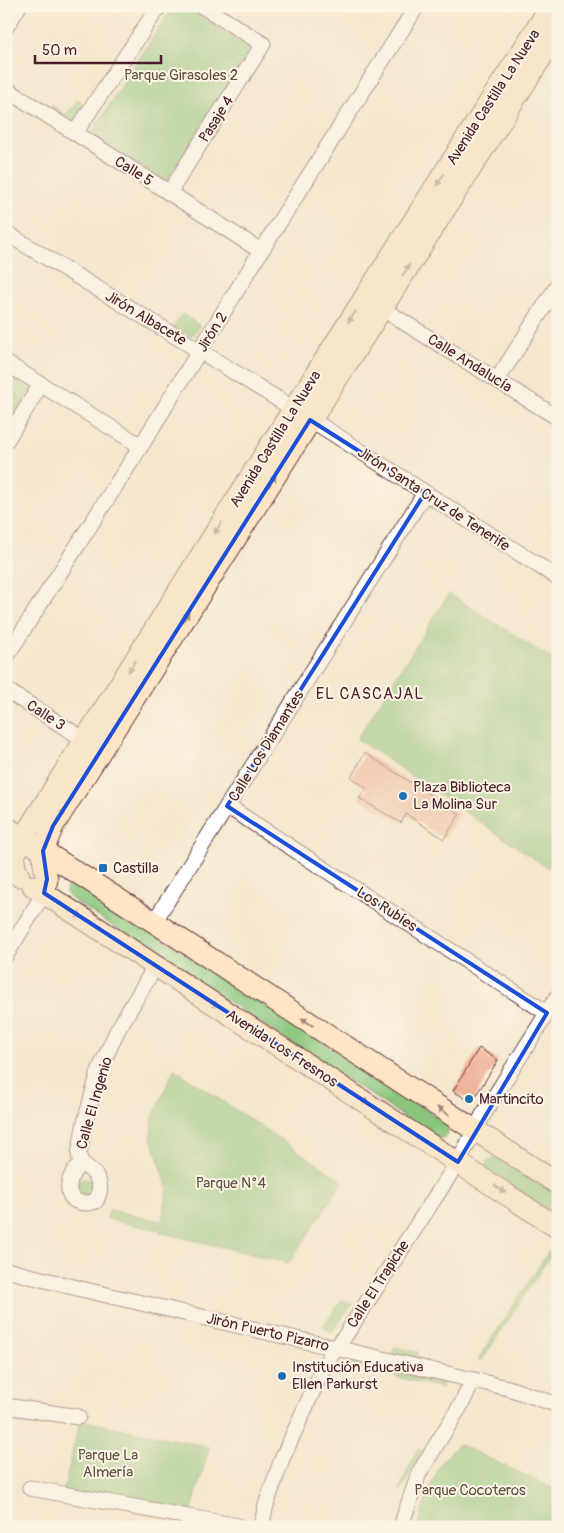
<svg xmlns="http://www.w3.org/2000/svg" width="564" height="1533" viewBox="0 0 564 1533" font-family="Pangolin,sans-serif">
<style>
.green{fill:#89c67c;stroke:#6a7254}
.building{fill:#efac93}
.lines{fill:none;stroke-linecap:round;stroke-linejoin:round}
.street-casing{stroke:#643d43;stroke-width:17}
.secondary-casing{stroke:#643d43;stroke-width:23}
.street{stroke:#fff;stroke-width:15}
.secondary{stroke:#fde5c5;stroke-width:21}
.oneway{fill:#a48278}
.marked{fill:none;stroke:#1d4ed8;stroke-width:4;stroke-linejoin:round}
.poi-dot{fill:#1f6fb2;stroke:#fcf5e5;stroke-width:2}
.labels{text-anchor:middle;stroke-width:4;stroke-linejoin:round;paint-order:stroke}
.park-label{font-size:15px;fill:#5d5143;stroke:#fcf5e5}
.street-label{font-size:15px;fill:#4a1f2b;stroke:#fcf5e5}
.poi-label{font-size:15px;fill:#4a1f2b;stroke:#fcf5e5;text-anchor:start}
.neighbourhood-label{font-size:16px;letter-spacing:1px;fill:#4a1f2b;stroke:#fcf5e5}
</style>
<rect width="100%" height="100%" fill="#fcf5e5"/>
<filter id="ink" filterUnits="userSpaceOnUse"><feTurbulence type="fractalNoise" baseFrequency=".02" numOctaves="2"/><feDisplacementMap in="SourceGraphic" scale="10" xChannelSelector="R" yChannelSelector="G"/><feConvolveMatrix kernelMatrix="1 2 1 2 8 2 1 2 1" color-interpolation-filters="sRGB"/></filter>
<filter id="wash" filterUnits="userSpaceOnUse"><feTurbulence type="fractalNoise" baseFrequency=".0096" numOctaves="4" result="noise"/><feDisplacementMap in="SourceGraphic" scale="20" xChannelSelector="R" yChannelSelector="G"/><feGaussianBlur stdDeviation="1.12" result="paint"/><feColorMatrix in="noise" values="0 0 0 0 0 0 0 0 0 0 0 0 0 0 0 0 0 1.4 0 .05"/><feComposite in="paint" operator="in"/></filter>
<g filter="url(#wash)">
<rect width="100%" height="100%" fill="#f4e8ce"/>
<path class="green" d="M 173,6 L 184,6 L 251,49 L 166,182 L 91,134 Z
M 78,100 L 86,106 L 74,127 L 48,111 L 51,105 L 66,115 Z
M 182,314 L 200,326 L 191,336 L 173,328 Z
M 6,374 L 30,390 L 6,430 Z
M 449,594 L 558,663 L 558,853 L 548,868 L 357,739 Z
M 72,882 L 76,882 L 443,1121 L 449,1126 C 448,1134 446,1138 438,1139 L 70,898 L 66,892 L 67,886 Z
M 174,1069 L 343,1181 L 289,1263 L 160,1232 L 168,1188 L 151,1137 L 153,1117 Z
M 499,1157 L 558,1195 L 558,1217 L 489,1171 L 486,1167 L 487,1161 L 493,1158 Z
M 85,1178 L 91,1181 L 95,1186 L 90,1197 L 78,1195 L 75,1187 L 79,1181 Z
M 109,1210 L 160,1221 L 158,1230 L 107,1219 Z
M 549,1251 L 552,1253 L 482,1360 L 479,1360 L 481,1355 Z
M 342,1300 L 352,1304 L 332,1332 L 323,1326 Z
M 395,1347 L 418,1352 L 416,1359 L 392,1354 Z
M 352,1360 L 443,1383 L 442,1388 L 350,1365 Z
M 80,1420 L 209,1447 L 191,1513 L 63,1493 Z
M 458,1444 L 558,1491 L 558,1527 L 418,1527 L 428,1493 L 441,1463 Z
M 417,1449 L 422,1451 L 401,1491 L 399,1490 Z"/>
<g id="blocks">
<path class="building" d="M 365,753 L 460,814 L 444,839 L 406,814 L 401,823 L 359,798 L 367,789 L 351,777 Z
M 479,1048 L 498,1060 L 472,1102 L 453,1091 Z"/>
</g>
</g>
<g filter="url(#ink)">
<use href="#blocks" fill-opacity="0" stroke="#643d43" stroke-width="1"/>
<g class="lines">
<defs>
<path id="street" d="M 6,27 L 19,6
M 6,89 L 261,251
M 75,133 L 159,6
M 169,193 L 263,44 L 202,6
M 6,233 L 200,351 L 326,429 L 558,578
M 381,308 L 558,418
M 6,363 L 141,446
M 497,380 L 558,285
M 6,441 L 41,384
M 6,657 L 141,446 L 261,251 L 417,6
M 6,690 L 85,740
M 227,806 L 547,1013
M 154,922 L 425,493
M 6,955 L 44,893
M 81,1163 C 76,1168 70,1176 69,1184 C 67,1202 82,1206 96,1201 C 105,1184 96,1172 81,1163 L 79,1154 L 85,1122 L 99,1071 L 117,1031 L 156,965
M 6,1270 L 81,1289 L 508,1388 L 558,1405
M 6,1406 L 78,1417
M 30,1488 L 238,1526
M 261,1527 L 266,1505 L 282,1459 L 325,1364 L 347,1333 L 458,1162 L 483,1115 L 558,996
M 404,1527 L 403,1520 L 419,1473 L 462,1403 L 473,1380"/>
<path id="secondary" d="M 6,827 L 154,922 L 558,1184
M 19,876 C 10,861 15,852 23,838 L 282,427 L 551,6
M 33,886 L 558,1228
M 44,893 L 47,879 L 44,864 L 43,851 L 53,826 L 558,31"/>
</defs>
<use href="#street" class="street-casing"/>
<use href="#secondary" class="secondary-casing"/>
<use href="#street" class="street"/>
<use href="#secondary" class="secondary"/>
</g>
<defs><path id="oneway-solid" d="M-6-.8H1V-3.2L6.5 0L1 3.2V.8H-6Z" transform="scale(1.25)"/></defs>
<g class="oneway">
<use href="#oneway-solid" transform="translate(440 180) rotate(123)"/>
<use href="#oneway-solid" transform="translate(406 270) rotate(-58)"/>
<use href="#oneway-solid" transform="translate(352 317) rotate(123)"/>
<use href="#oneway-solid" transform="translate(272 481) rotate(-58)"/>
<use href="#oneway-solid" transform="translate(218 528) rotate(122)"/>
<use href="#oneway-solid" transform="translate(185 618) rotate(-58)"/>
<use href="#oneway-solid" transform="translate(132 666) rotate(122)"/>
<use href="#oneway-solid" transform="translate(61 815) rotate(-58)"/>
<use href="#oneway-solid" transform="translate(76 914) rotate(33)"/>
<use href="#oneway-solid" transform="translate(212 1003) rotate(33)"/>
<use href="#oneway-solid" transform="translate(307 1022) rotate(-147)"/>
<use href="#oneway-solid" transform="translate(363 1100) rotate(33)"/>
<use href="#oneway-solid" transform="translate(443 1111) rotate(-147)"/>
<use href="#oneway-solid" transform="translate(500 1189) rotate(33)"/>
</g>
</g>
<path d="M0 0H564V1533H0ZM 310,420 L 425,493 L 227,806 L 547,1013 L 458,1162 L 44,893 L 47,879 L 43,851 L 53,826 Z" fill="#f4e8ce" fill-opacity=".55" fill-rule="evenodd"/>
<path class="marked" d="M 310,420 L 425,493 L 227,806 L 547,1013 L 458,1162 L 44,893 L 47,879 L 43,851 L 53,826 Z"/>
<g class="poi-dot">
<circle cx="403" cy="796" r="5"/>
<rect x="98" y="863" width="10" height="10" rx="2.5"/>
<circle cx="469" cy="1099" r="5"/>
<circle cx="282" cy="1376" r="5"/>
</g>
<g class="labels">
<g class="park-label">
<text x="181" y="80">Parque Girasoles 2</text>
<text x="231" y="1188">Parque N°4</text>
<text x="108" y="1460">Parque La<tspan x="108" dy="17">Almería</tspan></text>
<text x="470" y="1495">Parque Cocoteros</text>
</g>
<g class="street-label">
<text transform="translate(493 97) rotate(-57)" y="5">Avenida Castilla La Nueva</text>
<text transform="translate(216 119) rotate(-58)" y="5">Pasaje 4</text>
<text transform="translate(134 171) rotate(32)" y="5">Calle 5</text>
<text transform="translate(146 318) rotate(31)" y="5">Jirón Albacete</text>
<text transform="translate(212 332) rotate(-58)" y="5">Jirón 2</text>
<text transform="translate(470 363) rotate(32)" y="5">Calle Andalucía</text>
<text transform="translate(275 439) rotate(-58)" y="5">Avenida Castilla La Nueva</text>
<text transform="translate(434 499) rotate(33)" y="5">Jirón Santa Cruz de Tenerife</text>
<text transform="translate(46 715) rotate(33)" y="5">Calle 3</text>
<text transform="translate(266 746) rotate(-58)" y="5">Calle Los Diamantes</text>
<text transform="translate(387 909) rotate(33)" y="5">Los Rubíes</text>
<text transform="translate(282 1048) rotate(33)" y="5">Avenida Los Fresnos</text>
<text transform="translate(94 1103) rotate(-74)" y="5">Calle El Ingenio</text>
<text transform="translate(378 1284) rotate(-57)" y="5">Calle El Trapiche</text>
<text transform="translate(268 1332) rotate(13)" y="5">Jirón Puerto Pizarro</text>
</g>
<g class="poi-label">
<text x="413" y="792">Plaza Biblioteca<tspan x="413" dy="17">La Molina Sur</tspan></text>
<text x="113" y="873">Castilla</text>
<text x="479" y="1104">Martincito</text>
<text x="292" y="1372">Institución Educativa<tspan x="292" dy="17">Ellen Parkurst</tspan></text>
</g>
<g class="neighbourhood-label">
<text x="370" y="699">EL CASCAJAL</text>
</g>
</g>
<rect width="564" height="1533" fill="none" stroke="#fcf5e5" stroke-width="25"/>
<path d="M35 55v8h126v-8" fill="none" stroke="#4a1f2b" stroke-width="2.5"/>
<text x="42" y="55" font-size="15" fill="#4a1f2b" stroke="#fcf5e5" stroke-width="4" paint-order="stroke">50 m</text>
</svg>
